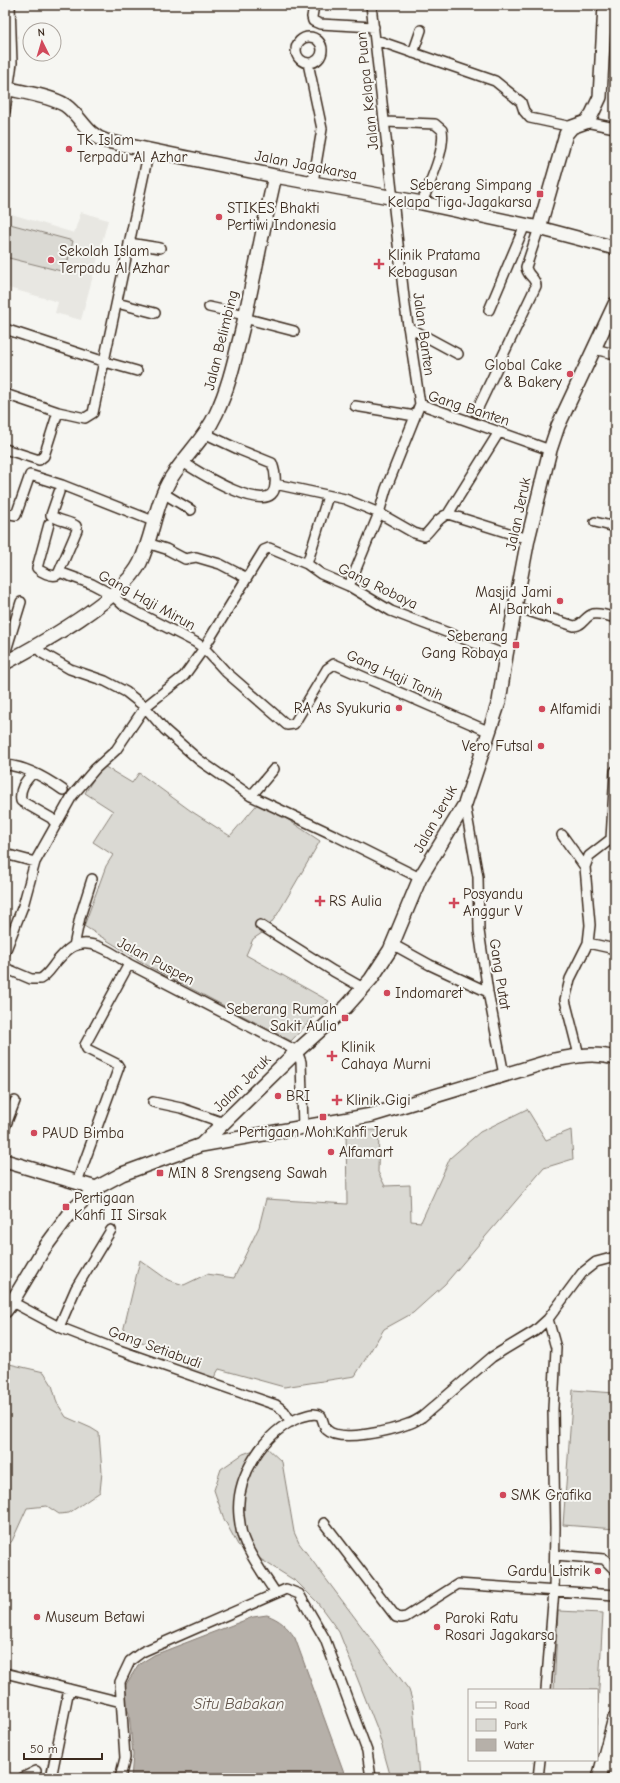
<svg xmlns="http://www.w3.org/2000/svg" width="620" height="1783" viewBox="0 0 620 1783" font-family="'Comic Neue',sans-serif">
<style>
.built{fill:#e8e7e2}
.green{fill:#dad9d3;stroke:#8a8278}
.water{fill:#b6b0a9;stroke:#857a71}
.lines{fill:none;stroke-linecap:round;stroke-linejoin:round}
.street-casing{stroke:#3b2a1e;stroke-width:12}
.secondary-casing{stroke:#3b2a1e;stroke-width:16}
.street{stroke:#f6f6f2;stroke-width:9}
.secondary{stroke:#f6f6f2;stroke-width:13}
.poi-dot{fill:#d1495b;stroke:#f6f6f2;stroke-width:1.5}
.labels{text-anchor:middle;stroke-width:4;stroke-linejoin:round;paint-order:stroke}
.street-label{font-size:15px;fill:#3b2a1e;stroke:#f6f6f2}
.poi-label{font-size:15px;fill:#3b2a1e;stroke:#f6f6f2;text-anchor:start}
.water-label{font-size:16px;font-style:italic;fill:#605248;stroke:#f6f6f2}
</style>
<rect width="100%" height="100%" fill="#f6f6f2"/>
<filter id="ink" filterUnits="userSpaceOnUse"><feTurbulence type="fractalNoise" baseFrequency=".025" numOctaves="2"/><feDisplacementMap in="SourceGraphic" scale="8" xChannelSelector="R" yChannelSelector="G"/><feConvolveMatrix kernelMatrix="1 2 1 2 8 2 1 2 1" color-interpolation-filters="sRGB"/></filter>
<g filter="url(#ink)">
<path class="built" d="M 5,212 L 74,233 L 81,212 L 108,220 L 81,320 L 55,313 L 58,302 L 5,287 Z"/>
<path class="green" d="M 10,224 L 73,241 L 65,272 L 5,257 L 5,241 Z
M 102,765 L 132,783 L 139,773 L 191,811 L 230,836 L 260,801 L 320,841 L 277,915 L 265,931 L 253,939 L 246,955 L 329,1001 L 291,1041 L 150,967 L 84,926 L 106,866 L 113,855 L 93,842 L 113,811 L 85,793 Z
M 527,1109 L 546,1140 L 571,1130 L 573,1159 L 544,1168 L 445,1284 L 413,1313 L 384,1329 L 355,1376 L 284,1387 L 219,1369 L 213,1379 L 187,1369 L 186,1356 L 122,1336 L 140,1260 L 168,1280 L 184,1285 L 207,1274 L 234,1278 L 259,1227 L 266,1199 L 347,1204 L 346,1131 L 379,1130 L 378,1172 L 385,1186 L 410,1185 L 411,1221 L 421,1222 L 450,1158 L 480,1132 Z
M 5,1363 L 44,1372 L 52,1385 L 57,1403 L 66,1417 L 91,1428 L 99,1433 L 102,1472 L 100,1492 L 69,1513 L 59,1514 L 47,1506 L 27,1508 L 12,1541 L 5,1549 Z
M 573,1390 L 615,1393 L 615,1529 L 563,1525 Z
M 265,1446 L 282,1462 L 294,1532 L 299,1543 L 409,1690 L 413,1703 L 419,1778 L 391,1778 L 377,1728 L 339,1632 L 317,1602 L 297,1582 L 238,1545 L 224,1519 L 214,1490 L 221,1469 L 243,1454 Z
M 558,1611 L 603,1613 L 597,1725 L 597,1690 L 554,1690 Z"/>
<path class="water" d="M 267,1615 C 280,1620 287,1626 295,1638 L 346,1778 L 131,1778 L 133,1755 L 129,1713 L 122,1700 L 122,1691 L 138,1665 L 154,1655 L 253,1617 Z"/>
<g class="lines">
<defs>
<path id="street" d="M 314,5 L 312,17 L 313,21 L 320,24 L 374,27
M296 50a13 13 0 1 1 26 0a13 13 0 1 1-26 0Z
M 376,40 L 495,81 L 521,102 L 524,111 L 530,118 L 572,127
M 413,53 L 421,30
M 308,63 L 322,129 L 313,182
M 5,111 L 12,63 L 10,5
M 385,122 L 435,124 L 442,130 C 446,149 429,184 422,203
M 586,122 L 615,128
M 129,243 L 160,248
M 117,303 L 155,313
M 209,307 L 245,315
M 489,310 L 525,225
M 244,318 L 294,331
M 408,327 L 458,354
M 5,329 L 105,362 L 137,371
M 594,349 L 615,354
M 5,394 L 58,412 L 85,418 L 93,413 L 149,150
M 420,404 L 550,450
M 355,406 L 415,416
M 476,412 L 536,286 C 536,278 527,276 526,267 L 539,228
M 5,449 L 39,460 L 44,456 L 58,412
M 183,462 C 196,471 274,520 275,485 C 276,477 275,471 272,463 L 240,450 L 206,434
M 275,484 L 345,499 L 379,513 L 414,533 L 424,536 C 433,528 437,518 448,514 L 528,539
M 59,492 L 51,515 C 58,521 69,521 76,526 L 77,530 L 59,572 L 92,584 L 111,594 L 123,605 L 195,642 L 204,648 L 226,672 L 287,725 L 294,724 L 327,669 L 334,664 L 490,732
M 163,493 L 191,510
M 5,513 L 16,515 L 30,475 L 62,485 L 153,521
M 448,514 L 499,432
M 595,522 L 615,527
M 49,524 L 37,568 C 41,572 51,577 57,575 L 59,572
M 147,543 L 166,549 L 185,559 L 196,557 L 220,564 L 247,578
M 307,564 L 321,574 L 349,586 L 391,611 L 506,655
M 349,586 L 379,513 L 386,489 L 420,404 L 405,306 L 371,5
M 516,607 L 574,626 C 583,626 585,616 593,614 C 599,613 609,616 615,618
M 35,646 L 42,653 L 70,669 L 105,681 L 126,692 L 145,707 L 165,730 L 199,760 L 251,796 L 336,836 L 420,878
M 5,654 L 21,602
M 5,765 C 26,766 46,778 63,790
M 33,773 C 25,781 19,789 21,801 L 51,818 L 55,823
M 251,796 L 274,769
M 465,804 L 478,877 L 479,931 L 488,992 L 504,1075
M 562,835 L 585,867
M 5,854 L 35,862
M 260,925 L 333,971 L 363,988
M 588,943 L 615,949
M 392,944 L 430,965 L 488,992
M 74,946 L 80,917 L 92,879
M 5,952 L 23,906 L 35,862 L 72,796 L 95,769 L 116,750 L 145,707 L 184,676 L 204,648 L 264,550 L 269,548 L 307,564 L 328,496
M 5,968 L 31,979 L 40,979 C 47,976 52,967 57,961 C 62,956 67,949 74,946 C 93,938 114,954 129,964 L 297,1051 L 301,1062 L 303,1127
M 579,1055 L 565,1000 L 570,979 L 588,943 L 590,925 L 585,867 L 589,856 L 611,839 L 615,771
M 153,1102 L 181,1108 L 224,1123
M 5,1127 L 15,1101
M 77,1182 L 119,1067 L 117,1064 L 87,1049 L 85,1045 L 129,964
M 12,1302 L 59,1327 L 113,1348 L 276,1405 L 284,1411 L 291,1422
M 59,1327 L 76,1288 L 111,1230
M 324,1523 L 396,1617 L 401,1618 L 406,1617 L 458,1584 L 615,1595
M 555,1555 L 604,1559 L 615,1570
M 275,1592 C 266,1578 250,1556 244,1540 C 241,1534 240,1524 239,1516 C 235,1477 264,1431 301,1417 C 308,1415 315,1412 321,1416 C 323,1420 324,1427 327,1430 C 340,1443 393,1430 408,1424 C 413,1423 417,1420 422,1417 L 492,1357 L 535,1331 L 548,1319 L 582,1273 L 596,1262 L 615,1257
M 5,1673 L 121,1702
M 546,1690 L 554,1590 L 555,1528 L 553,1409 L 556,1348 L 548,1319
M 603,1764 L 615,1769
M 52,1773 L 69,1689
M 22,1778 L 36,1771
M 120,1778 L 125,1758 L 120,1682 L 130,1661 L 142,1652 L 286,1589 L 299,1594 L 325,1639 L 367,1751 L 371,1778
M 538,1778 L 540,1760"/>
<path id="secondary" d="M 5,88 C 22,92 50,96 65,105 C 81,116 86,135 106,141 L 275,176 L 422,203 L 539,228 L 615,248
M 539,228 L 566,134 L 572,127 L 586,122 L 592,114 L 600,97 L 605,5
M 5,663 C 42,643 122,599 140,563 C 153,536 155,504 171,478 C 186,454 204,440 216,414 C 229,387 235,358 242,330 C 254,279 263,227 275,176
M 201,1145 L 297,1051 L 346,1007 L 371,979 L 390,950 L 420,878 L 465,804 L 499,702 L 506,655 L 528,539 L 550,450 L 558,426 L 615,304
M 5,1161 L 96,1188
M 5,1311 L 12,1302 L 43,1250 L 71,1212 L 96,1188 L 122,1174 L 201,1145 L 372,1115 L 554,1060 C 575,1056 594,1052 615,1058
M 599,1778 L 615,1718"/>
</defs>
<use href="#street" class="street-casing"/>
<use href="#secondary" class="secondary-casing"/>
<use href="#street" class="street"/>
<use href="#secondary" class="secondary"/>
</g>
</g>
<g class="poi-dot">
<circle cx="69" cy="149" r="4"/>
<rect x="536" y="190" width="8" height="8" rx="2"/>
<circle cx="219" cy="217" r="4"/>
<circle cx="51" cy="260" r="4"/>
<path d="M377 258h4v4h4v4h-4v4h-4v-4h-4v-4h4z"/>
<circle cx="570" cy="374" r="4"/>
<circle cx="560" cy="601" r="4"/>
<rect x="512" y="641" width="8" height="8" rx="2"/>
<circle cx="399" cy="708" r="4"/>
<circle cx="542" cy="709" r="4"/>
<circle cx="541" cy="746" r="4"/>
<path d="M318 895h4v4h4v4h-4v4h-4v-4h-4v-4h4z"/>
<path d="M452 897h4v4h4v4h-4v4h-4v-4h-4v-4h4z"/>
<circle cx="387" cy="993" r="4"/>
<rect x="341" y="1014" width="8" height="8" rx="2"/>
<path d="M330 1050h4v4h4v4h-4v4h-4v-4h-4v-4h4z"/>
<circle cx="278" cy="1096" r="4"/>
<path d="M335 1094h4v4h4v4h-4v4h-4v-4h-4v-4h4z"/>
<rect x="319" y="1113" width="8" height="8" rx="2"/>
<circle cx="34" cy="1133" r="4"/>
<circle cx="331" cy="1152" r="4"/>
<rect x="156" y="1169" width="8" height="8" rx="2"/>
<rect x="62" y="1203" width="8" height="8" rx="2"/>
<circle cx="503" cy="1495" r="4"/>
<circle cx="598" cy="1571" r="4"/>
<circle cx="37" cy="1617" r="4"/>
<circle cx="437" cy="1627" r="4"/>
</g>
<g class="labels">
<g class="street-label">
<text transform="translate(367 91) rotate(-96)" y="5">Jalan Kelapa Puan</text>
<text transform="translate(306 165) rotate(11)" y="5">Jalan Jagakarsa</text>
<text transform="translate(424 334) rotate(82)" y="5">Jalan Banten</text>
<text transform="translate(221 340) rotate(-76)" y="5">Jalan Belimbing</text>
<text transform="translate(469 408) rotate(18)" y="5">Gang Banten</text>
<text transform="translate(518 514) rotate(-78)" y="5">Jalan Jeruk</text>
<text transform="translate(378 586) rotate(26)" y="5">Gang Robaya</text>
<text transform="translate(147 600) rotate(29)" y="5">Gang Haji Mirun</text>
<text transform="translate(395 675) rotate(24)" y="5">Gang Haji Tanih</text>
<text transform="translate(435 819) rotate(-61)" y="5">Jalan Jeruk</text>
<text transform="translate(156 961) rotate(28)" y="5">Jalan Puspen</text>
<text transform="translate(500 974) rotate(81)" y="5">Gang Putat</text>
<text transform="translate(242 1083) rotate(-45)" y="5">Jalan Jeruk</text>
<text transform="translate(155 1347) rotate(20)" y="5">Gang Setiabudi</text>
</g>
<g class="poi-label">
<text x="77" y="145">TK Islam<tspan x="77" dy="17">Terpadu Al Azhar</tspan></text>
<text x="532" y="190" text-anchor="end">Seberang Simpang<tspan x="532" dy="17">Kelapa Tiga Jagakarsa</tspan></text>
<text x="227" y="213">STIKES Bhakti<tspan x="227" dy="17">Pertiwi Indonesia</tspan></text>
<text x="59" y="256">Sekolah Islam<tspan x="59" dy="17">Terpadu Al Azhar</tspan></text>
<text x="388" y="260">Klinik Pratama<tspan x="388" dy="17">Kebagusan</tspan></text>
<text x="562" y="370" text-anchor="end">Global Cake<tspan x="562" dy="17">&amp; Bakery</tspan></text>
<text x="552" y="597" text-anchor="end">Masjid Jami<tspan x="552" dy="17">Al Barkah</tspan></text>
<text x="508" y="641" text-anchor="end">Seberang<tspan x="508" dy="17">Gang Robaya</tspan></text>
<text x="391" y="713" text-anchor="end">RA As Syukuria</text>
<text x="550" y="714">Alfamidi</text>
<text x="533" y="751" text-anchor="end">Vero Futsal</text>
<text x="463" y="899">Posyandu<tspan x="463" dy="17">Anggur V</tspan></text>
<text x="329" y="906">RS Aulia</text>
<text x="395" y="998">Indomaret</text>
<text x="337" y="1014" text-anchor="end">Seberang Rumah<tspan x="337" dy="17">Sakit Aulia</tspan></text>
<text x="341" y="1052">Klinik<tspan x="341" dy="17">Cahaya Murni</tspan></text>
<text x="286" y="1101">BRI</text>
<text x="346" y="1105">Klinik Gigi</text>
<text x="323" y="1137" text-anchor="middle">Pertigaan Moh.Kahfi Jeruk</text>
<text x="42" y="1138">PAUD Bimba</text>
<text x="339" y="1157">Alfamart</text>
<text x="168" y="1178">MIN 8 Srengseng Sawah</text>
<text x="74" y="1203">Pertigaan<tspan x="74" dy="17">Kahfi II Sirsak</tspan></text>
<text x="511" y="1500">SMK Grafika</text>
<text x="590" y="1576" text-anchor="end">Gardu Listrik</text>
<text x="45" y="1622">Museum Betawi</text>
<text x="445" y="1623">Paroki Ratu<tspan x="445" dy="17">Rosari Jagakarsa</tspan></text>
</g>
<g class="water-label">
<text x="239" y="1709">Situ Babakan</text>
</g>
</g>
<rect width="620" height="1783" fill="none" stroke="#f6f6f2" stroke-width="20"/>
<rect x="10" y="10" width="600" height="1763" fill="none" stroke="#3b2a1e" stroke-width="1.5" filter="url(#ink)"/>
<rect x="468" y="1689" width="130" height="72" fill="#f6f6f2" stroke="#aba49d"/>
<rect x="476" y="1702" width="20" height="6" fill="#f6f6f2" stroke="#aba49d"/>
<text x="504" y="1709" font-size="12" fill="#3b2a1e">Road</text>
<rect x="476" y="1719" width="20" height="12" fill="#dad9d3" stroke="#aba49d"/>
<text x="504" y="1729" font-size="12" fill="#3b2a1e">Park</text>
<rect x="476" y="1739" width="20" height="12" fill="#b6b0a9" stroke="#aba49d"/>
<text x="504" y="1749" font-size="12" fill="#3b2a1e">Water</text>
<g transform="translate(42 42) rotate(355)"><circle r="19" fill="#f6f6f2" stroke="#aba49d"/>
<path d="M0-3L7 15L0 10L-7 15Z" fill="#d1495b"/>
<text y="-6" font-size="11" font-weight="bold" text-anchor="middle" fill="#3b2a1e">N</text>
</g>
<path d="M24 1753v6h78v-6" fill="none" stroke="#3b2a1e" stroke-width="2"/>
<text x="30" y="1753" font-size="12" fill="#3b2a1e" stroke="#f6f6f2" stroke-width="3" paint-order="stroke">50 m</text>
</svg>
